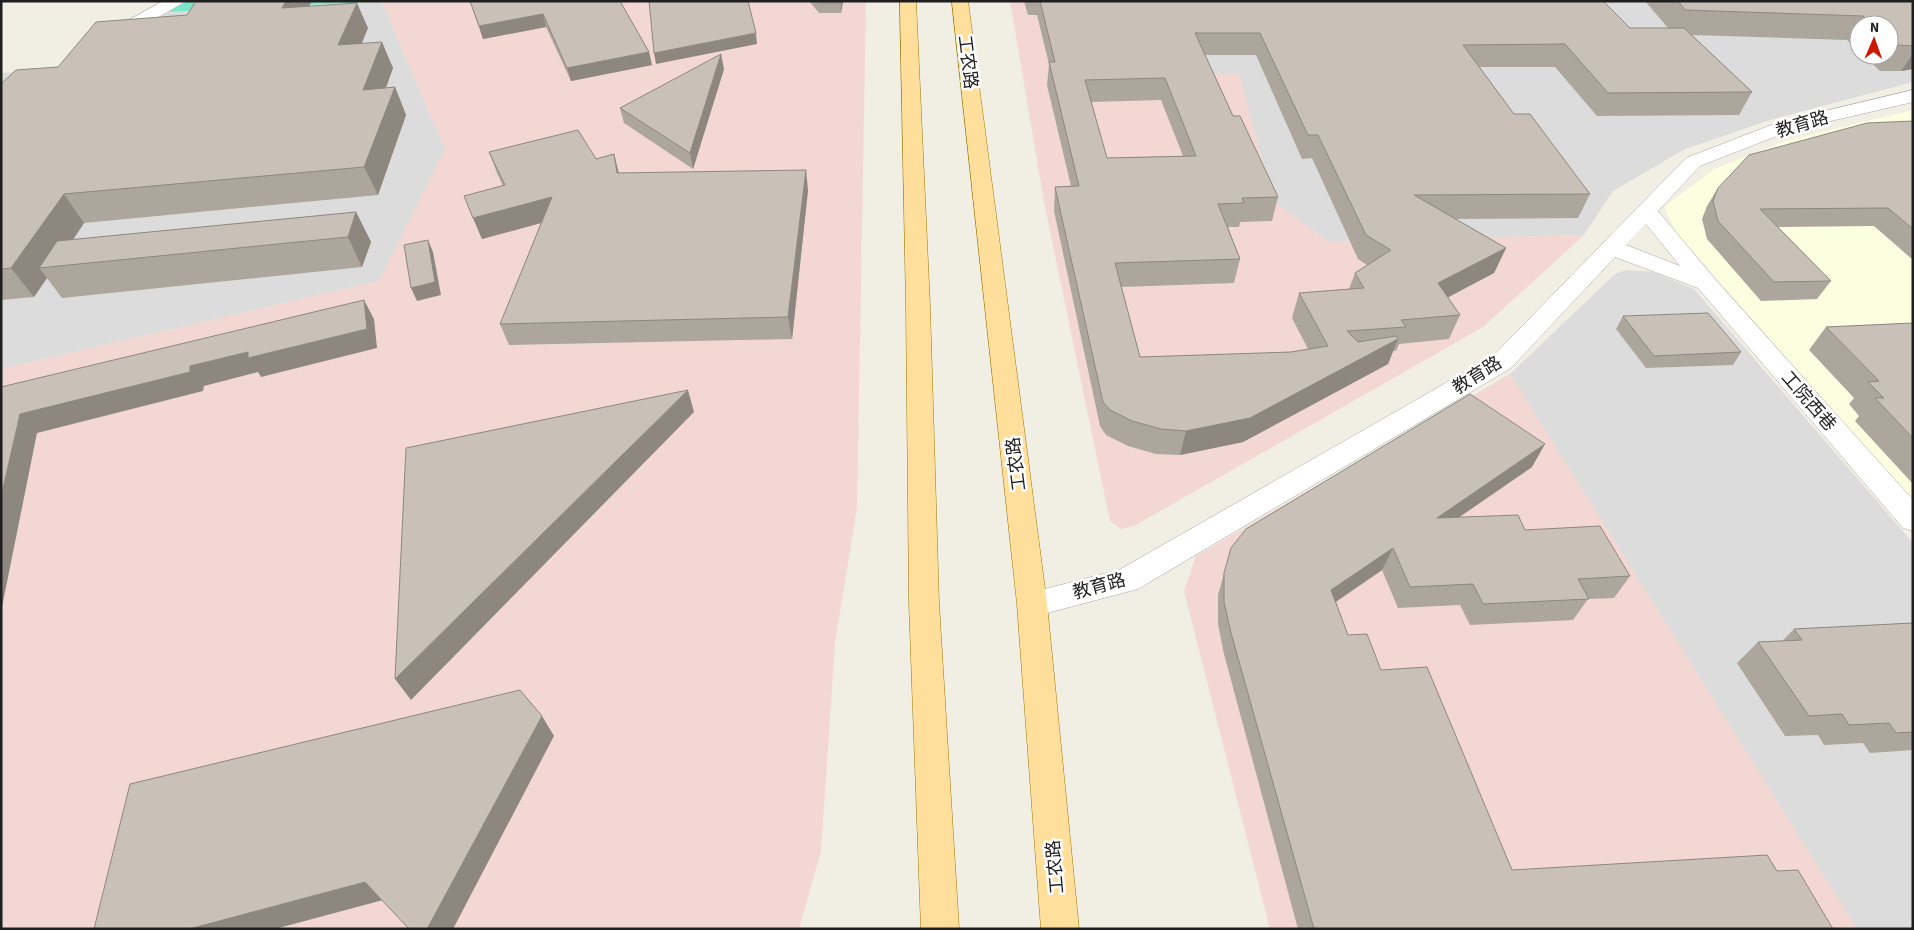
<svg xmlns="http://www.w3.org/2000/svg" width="1914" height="930" viewBox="0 0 1914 930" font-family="'Source Sans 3','Noto Sans SC',sans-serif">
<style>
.residential{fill:#dddcdc;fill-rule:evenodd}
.commercial{fill:#f3d7d2}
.education{fill:#fbffdf}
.pitch{fill:#7be7c9}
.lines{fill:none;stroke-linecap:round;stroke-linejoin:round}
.minor-casing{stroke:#a6a6a6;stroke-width:1}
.major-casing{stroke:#9a7900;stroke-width:1}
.minor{fill:#fff;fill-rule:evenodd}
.major{fill:#ffdf9b;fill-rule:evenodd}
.wall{fill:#ada69d;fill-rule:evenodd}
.shaded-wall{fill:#8d8780}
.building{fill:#c9c1b7;stroke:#8d8780;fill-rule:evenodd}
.labels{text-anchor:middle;stroke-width:5;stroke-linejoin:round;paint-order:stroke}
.street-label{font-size:18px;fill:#1f1f1f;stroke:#fff}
</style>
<rect width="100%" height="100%" fill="#f1eee4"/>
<path class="residential" d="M 1080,1 L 1913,1 L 1913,82 L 1770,120 L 1685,149 L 1613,191 L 1584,235 L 1329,242 L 1103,77 ZM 1859,25 L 1889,25 L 1889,55 L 1859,55 Z
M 382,2 L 445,149 L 379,281 L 1,369 L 1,73 L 74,67 L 168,12 Z
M 1626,270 L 1653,272 L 1694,289 L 1913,543 L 1913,929 L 1857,929 L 1510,374 L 1615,274 Z"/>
<path class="commercial" d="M 637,1 L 639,3 L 664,1 L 866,1 L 857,507 L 835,643 L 821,851 L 799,929 L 1,929 L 1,369 L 379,281 L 445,149 L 382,2 Z
M 1010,1 L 1080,1 L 1103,77 L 1239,73 L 1273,201 L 1329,242 L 1584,235 L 1483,327 L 1134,526 L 1121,529 L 1110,521 L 1045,207 Z
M 1510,374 L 1857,929 L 1270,929 L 1184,591 L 1196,556 Z"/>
<path class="education" d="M 1913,110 L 1913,502 L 1675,231 L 1664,207 L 1714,169 L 1788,140 Z"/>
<path class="pitch" d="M 187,1 L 387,1 L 168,12 Z"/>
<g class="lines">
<defs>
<path id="minor" d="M 163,1 L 183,1 L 181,4 L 119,40 L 113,41 L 107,40 L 104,36 L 107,32 Z
M 1913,90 L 1913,102 L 1792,130 L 1700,166 L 1658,211 L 1714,278 L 1913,500 L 1913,531 L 1903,528 L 1698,288 L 1615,257 L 1511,368 L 1138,589 L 1032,617 L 1021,613 L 1017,604 L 1021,595 L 1119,570 L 1493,356 L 1686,158 L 1779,122 ZM 1646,224 L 1680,266 L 1626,245 Z"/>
<path id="major" d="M 900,1 L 916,1 L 930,306 L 939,603 L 959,929 L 921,929 L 909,603 L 906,306 Z
M 952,1 L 968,1 L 1047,604 L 1079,929 L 1041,929 L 1017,604 Z"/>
</defs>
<use href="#minor" class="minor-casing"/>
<use href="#major" class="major-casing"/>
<use href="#minor" class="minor"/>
<use href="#major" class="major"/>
</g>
<path class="wall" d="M 470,1 L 620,1 L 649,52 L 652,65 L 571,81 L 546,27 L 483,39 Z
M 809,1 L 843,1 L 841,13 L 819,13 Z
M 1024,1 L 1603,1 L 1630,28 L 1668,28 L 1645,1 L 1913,1 L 1913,69 L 1901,71 L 1880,71 L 1863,55 L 1889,55 L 1889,25 L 1859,25 L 1859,51 L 1847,40 L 1692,35 L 1752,92 L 1739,115 L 1597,116 L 1555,67 L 1479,67 L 1514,114 L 1590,194 L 1578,218 L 1455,219 L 1506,248 L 1494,273 L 1447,297 L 1460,315 L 1449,339 L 1399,344 L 1396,351 L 1393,351 L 1388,364 L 1243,442 L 1180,455 L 1156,454 L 1128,446 L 1106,435 L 1100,426 L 1054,211 L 1055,187 L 1071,186 L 1047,85 L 1049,64 L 1037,15 L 1028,15 ZM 1205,55 L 1256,55 L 1302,159 L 1312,158 L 1358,259 L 1367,265 L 1355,273 L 1349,289 L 1299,293 L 1292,318 L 1308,349 L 1291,352 L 1140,357 L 1121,287 L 1234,283 L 1240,259 L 1228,227 L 1239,227 L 1240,222 L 1272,221 L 1278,197 L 1233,116 ZM 1161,100 L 1183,156 L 1107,158 L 1091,102 Z
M 309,6 L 368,28 L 362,43 L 393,68 L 386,88 L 395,87 L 406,115 L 378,195 L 84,223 L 73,240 L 356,212 L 371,242 L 362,267 L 62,298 L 47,278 L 34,297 L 1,300 L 1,84 L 58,67 Z
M 724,69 L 693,169 L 624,123 L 620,108 Z
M 1913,121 L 1913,260 L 1874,226 L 1778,227 L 1831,281 L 1817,299 L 1761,301 L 1707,239 L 1702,219 L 1707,206 L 1718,188 Z
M 489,152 L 596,159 L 614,154 L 619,173 L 808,190 L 792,339 L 509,345 L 500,324 L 541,223 L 482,239 L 464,196 L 503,186 L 497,173 Z
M 1623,316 L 1741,352 L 1733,365 L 1646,368 L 1616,329 Z
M 1913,323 L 1913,484 L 1855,421 L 1859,416 L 1849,404 L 1854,398 L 1809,350 L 1826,327 Z
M 1532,467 L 1459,517 L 1525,530 L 1630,576 L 1614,598 L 1588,599 L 1573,620 L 1470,625 L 1460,605 L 1398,608 L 1382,570 L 1336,602 L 1348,635 L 1381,670 L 1512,870 L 1777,871 L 1833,929 L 1298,929 L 1224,654 L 1218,624 L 1218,595 L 1231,548 Z
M 1913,623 L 1913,750 L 1870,753 L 1863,743 L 1824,745 L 1818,735 L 1785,736 L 1737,663 L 1758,642 L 1782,641 L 1794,629 Z"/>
<path class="shaded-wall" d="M 286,1 L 312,1 L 294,34 L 282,8 Z
M 841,1 L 843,1 L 841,13 Z
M 357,3 L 368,28 L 349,72 L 338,45 Z
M 543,14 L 546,27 L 483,39 L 479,26 Z
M 756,33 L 757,44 L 656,64 L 654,53 Z
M 382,42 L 393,68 L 375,117 L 363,90 Z
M 649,52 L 652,65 L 571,81 L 567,68 Z
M 721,54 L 724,69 L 693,169 L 690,153 Z
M 1913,54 L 1913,69 L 1901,71 Z
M 395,87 L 406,115 L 378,195 L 364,167 Z
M 614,154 L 619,175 L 617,173 Z
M 806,170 L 808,190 L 792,339 L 788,317 Z
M 64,194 L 84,223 L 55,266 L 39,268 L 47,278 L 34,297 L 11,268 Z
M 552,197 L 559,218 L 482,239 L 473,218 Z
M 356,212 L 371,242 L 362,267 L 348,237 Z
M 428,240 L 433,252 L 441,295 L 417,301 L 411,288 Z
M 1506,248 L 1494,273 L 1428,308 L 1438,283 Z
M 364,300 L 374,319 L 377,348 L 261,377 L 258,372 L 204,386 L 203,391 L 37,433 L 1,612 L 1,497 L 20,414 L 190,366 L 248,352 Z
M 1398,339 L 1388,364 L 1243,442 L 1180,455 L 1186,431 Z
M 688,390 L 694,412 L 411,700 L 395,679 Z
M 1545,444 L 1532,467 L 1426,540 L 1437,518 Z
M 1393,548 L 1382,570 L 1322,611 L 1331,590 Z
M 542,716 L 554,736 L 453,929 L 427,929 Z
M 365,882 L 383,900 L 275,929 L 189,929 Z"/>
<path class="building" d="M 196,1 L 286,1 L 282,8 L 357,3 L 338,45 L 382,42 L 363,90 L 395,87 L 364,167 L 64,194 L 11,268 L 1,269 L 1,84 L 16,70 L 58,67 L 96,22 L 187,15 Z
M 470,1 L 620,1 L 649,52 L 567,68 L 543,14 L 479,26 Z
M 649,1 L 748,1 L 756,33 L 654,53 Z
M 817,1 L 841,1 L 841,3 L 818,3 Z
M 1040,1 L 1603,1 L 1630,28 L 1684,28 L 1752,92 L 1608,93 L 1565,44 L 1463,45 L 1514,114 L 1530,114 L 1590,194 L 1414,195 L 1506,248 L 1438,283 L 1460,315 L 1401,320 L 1406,327 L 1347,331 L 1358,342 L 1396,336 L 1398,339 L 1250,418 L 1186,431 L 1161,429 L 1132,421 L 1110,410 L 1103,402 L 1055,187 L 1079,186 L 1049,62 L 1055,62 ZM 1195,33 L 1260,33 L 1308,135 L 1318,135 L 1366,235 L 1391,250 L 1355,273 L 1364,288 L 1299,293 L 1328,346 L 1291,352 L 1140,357 L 1115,263 L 1240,259 L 1218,204 L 1244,203 L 1242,198 L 1278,197 L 1240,116 L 1233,116 ZM 1165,78 L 1196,156 L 1107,158 L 1085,80 Z
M 1678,1 L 1913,1 L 1913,46 L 1897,45 L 1889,38 L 1889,25 L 1874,25 L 1863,16 L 1685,10 Z
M 721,54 L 690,153 L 620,108 Z
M 1913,121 L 1913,229 L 1888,208 L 1760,209 L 1831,281 L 1774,282 L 1718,221 L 1713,201 L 1718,188 L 1749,155 L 1867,123 Z
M 578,130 L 596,159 L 614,154 L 617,173 L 806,170 L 788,317 L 500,324 L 552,197 L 473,218 L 464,196 L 505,185 L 489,152 Z
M 356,212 L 348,237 L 39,268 L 57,241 Z
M 428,240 L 435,282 L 411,288 L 404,245 Z
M 364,300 L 367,329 L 248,358 L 248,352 L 190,366 L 190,372 L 20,414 L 1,497 L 1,387 Z
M 1708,313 L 1741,352 L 1654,356 L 1623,316 Z
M 1913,323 L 1913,438 L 1875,398 L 1884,398 L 1868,382 L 1879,381 L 1826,327 Z
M 688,390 L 395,679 L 406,448 Z
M 1470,394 L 1545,444 L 1437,518 L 1518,515 L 1525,530 L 1600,526 L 1630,576 L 1578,579 L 1589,599 L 1483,604 L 1473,584 L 1410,587 L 1393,548 L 1331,590 L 1348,635 L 1367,634 L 1381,670 L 1427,667 L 1512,870 L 1767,855 L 1777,871 L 1798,870 L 1833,929 L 1314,929 L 1231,633 L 1224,602 L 1224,573 L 1231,548 L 1246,529 Z
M 1913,623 L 1913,732 L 1896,733 L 1889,723 L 1849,725 L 1842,714 L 1809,716 L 1758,642 L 1802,640 L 1794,629 Z
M 520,690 L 542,716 L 427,929 L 409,929 L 365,882 L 189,929 L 94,929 L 130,784 Z"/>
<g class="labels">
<g class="street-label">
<text transform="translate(968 62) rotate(83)" y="6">工农路</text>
<text transform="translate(1802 124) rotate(-16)" y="6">教育路</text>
<text transform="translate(1477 375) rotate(-32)" y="6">教育路</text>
<text transform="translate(1809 401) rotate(49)" y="6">工院西巷</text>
<text transform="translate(1016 464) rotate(-97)" y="6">工农路</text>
<text transform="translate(1099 586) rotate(-15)" y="6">教育路</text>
<text transform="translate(1055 867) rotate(-95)" y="6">工农路</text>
</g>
</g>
<rect width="1914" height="930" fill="none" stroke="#1f1f1f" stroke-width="5"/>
<g transform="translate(1874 40) rotate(2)"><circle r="24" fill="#ffffff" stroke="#a5a5a5"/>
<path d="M0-4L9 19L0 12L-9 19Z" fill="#ce1700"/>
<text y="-8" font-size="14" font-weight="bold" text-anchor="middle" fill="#1f1f1f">N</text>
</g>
</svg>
